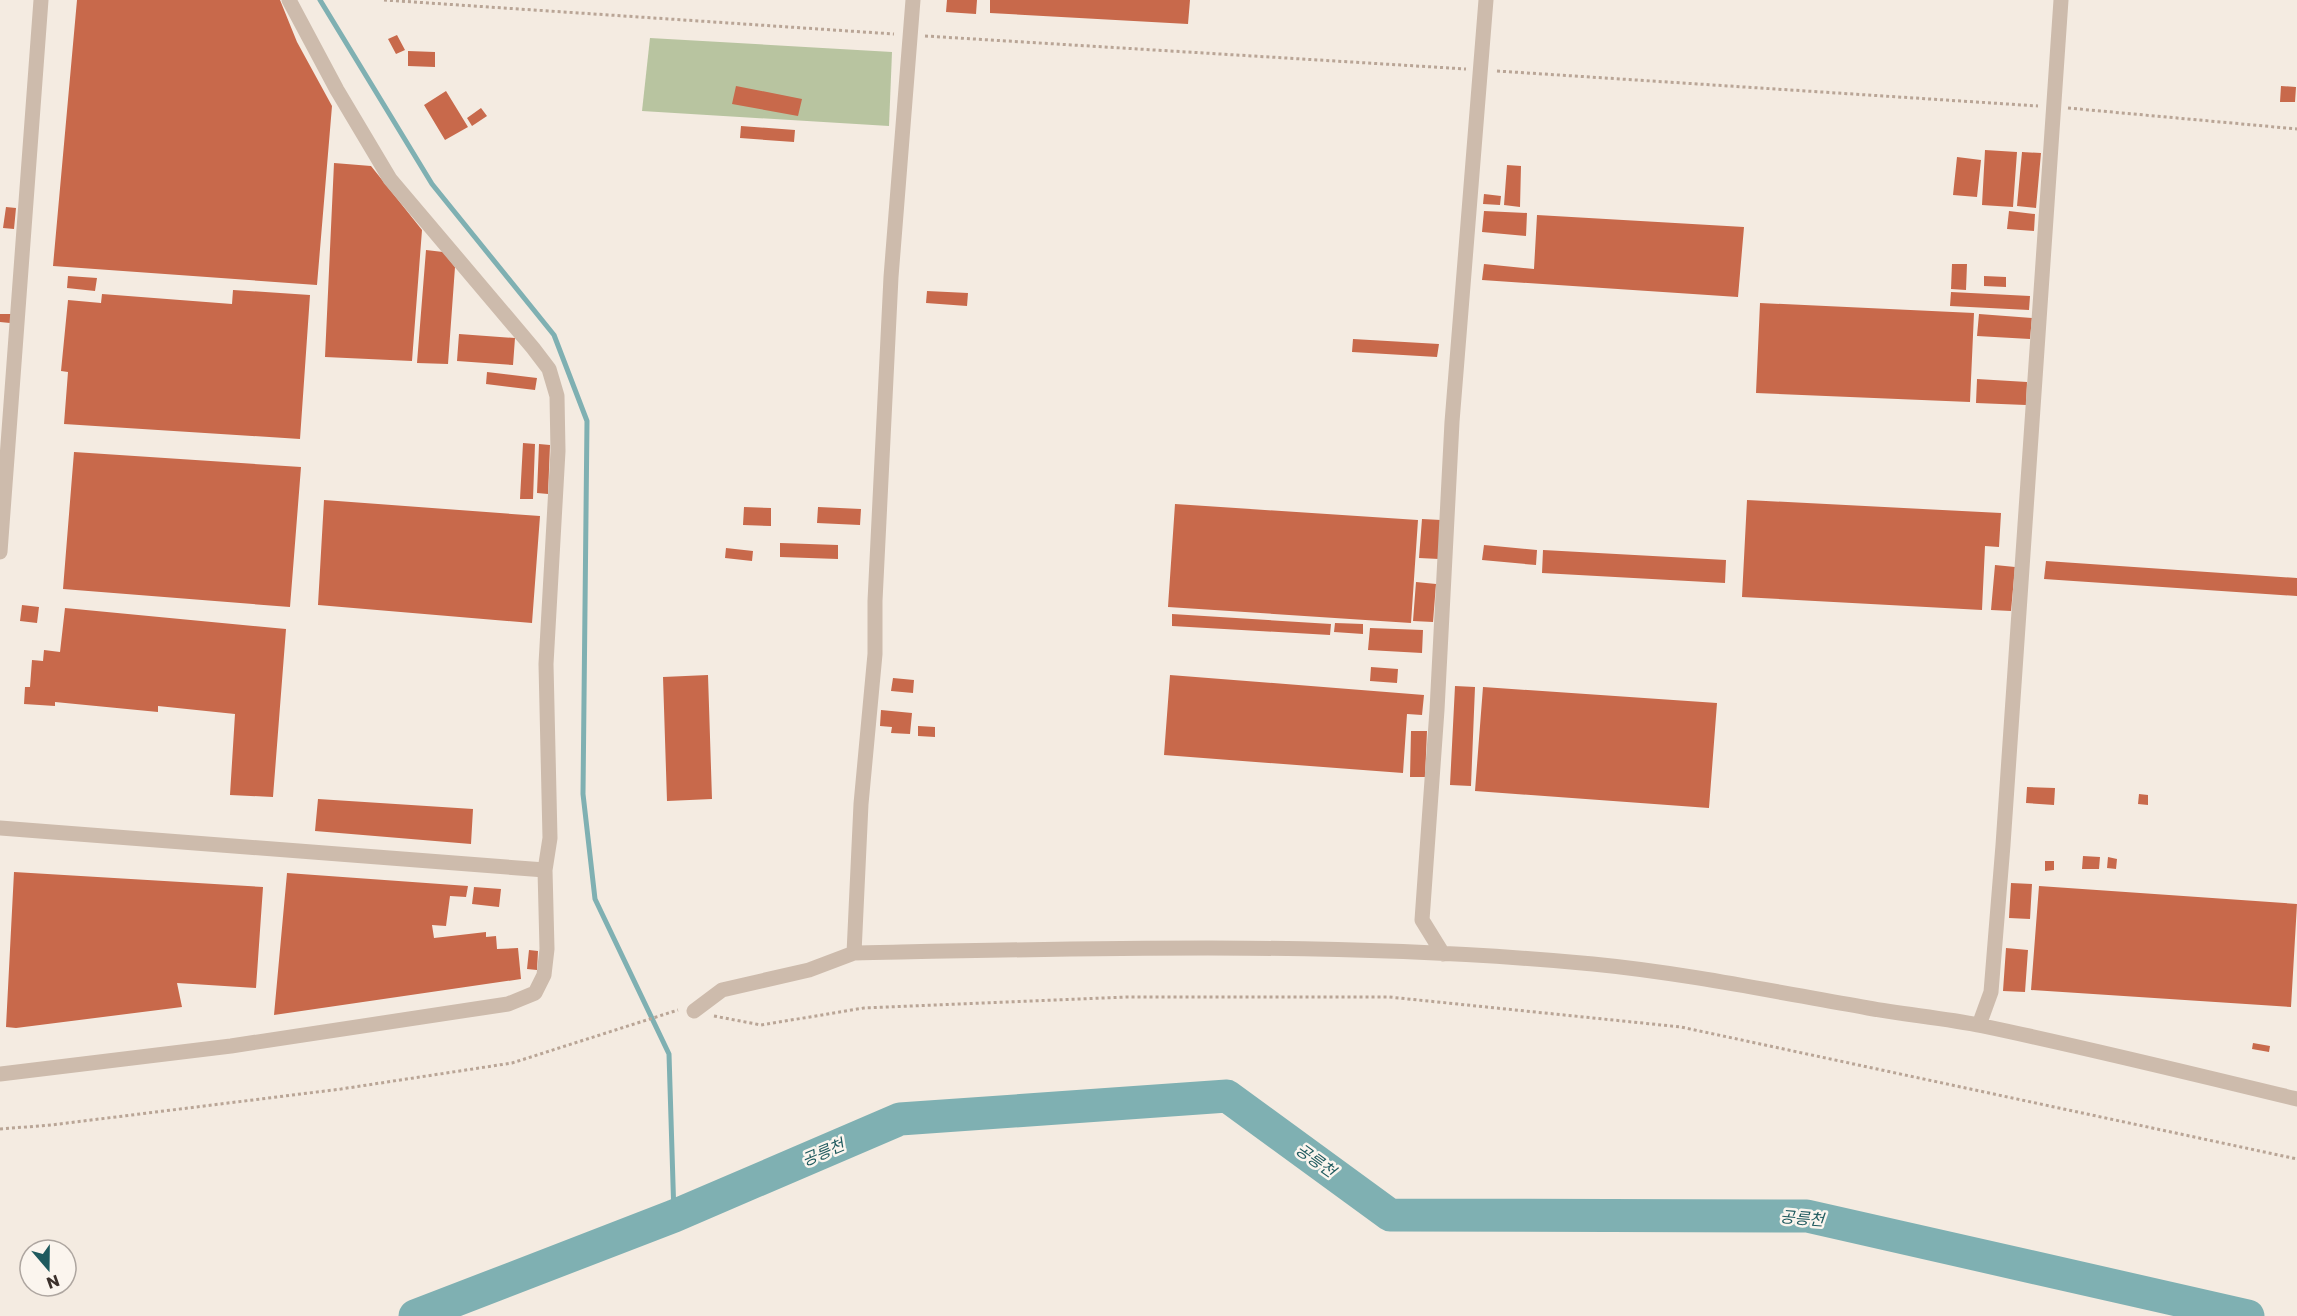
<svg xmlns="http://www.w3.org/2000/svg" width="2297" height="1316" viewBox="0 0 2297 1316" font-family="Poppins,'Noto Sans KR',sans-serif">
<style>
.green{fill:#b8c4a0}
.lines{fill:none;stroke-linecap:round;stroke-linejoin:round}
.stream{stroke:#7fb0b2;stroke-width:5}
.river{stroke:#7fb0b2;stroke-width:33}
.building{fill:#c8694b}
.path{stroke:#b9a596;stroke-width:3;stroke-dasharray:3 3;stroke-linecap:butt}
.minor{stroke:#cdbbac;stroke-width:15}
.labels{text-anchor:middle;stroke-width:5;stroke-linejoin:round;paint-order:stroke}
.water-label{font-size:16px;font-style:italic;fill:#1f5a5e;stroke:#fbf5ee}
</style>
<rect width="100%" height="100%" fill="#f4ebe1"/>
<path class="green" d="M 650,38 L 892,52 L 889,126 L 642,111 Z"/>
<g class="lines">
<path class="stream" d="M 320,0 L 432,184 L 554,335 L 587,421 L 583,794 L 595,899 L 669,1054 L 674,1216"/>
<path class="river" d="M 415,1316 L 674,1216 L 900,1119 L 1227,1096 L 1390,1215 L 1807,1216 L 2248,1316"/>
</g>
<path class="building" d="M 77,0 L 280,0 L 297,42 L 332,106 L 317,285 L 53,266 Z
M 947,0 L 977,0 L 976,14 L 946,12 Z
M 990,0 L 1190,0 L 1188,24 L 990,13 Z
M 397,35 L 405,50 L 396,54 L 388,39 Z
M 408,51 L 435,52 L 435,67 L 408,66 Z
M 736,86 L 802,99 L 798,116 L 732,104 Z
M 2281,86 L 2296,87 L 2295,102 L 2280,102 Z
M 446,91 L 468,127 L 445,140 L 424,105 Z
M 481,108 L 487,116 L 472,126 L 467,118 Z
M 741,126 L 795,130 L 794,142 L 740,138 Z
M 1985,150 L 2017,152 L 2013,207 L 1982,205 Z
M 2022,152 L 2041,153 L 2036,208 L 2017,206 Z
M 1957,157 L 1981,160 L 1977,197 L 1953,195 Z
M 334,163 L 371,166 L 422,230 L 412,361 L 325,357 Z
M 1507,165 L 1521,166 L 1520,207 L 1504,205 Z
M 1484,194 L 1501,196 L 1500,205 L 1483,204 Z
M 6,207 L 16,208 L 14,229 L 3,228 Z
M 1484,211 L 1527,213 L 1526,236 L 1482,232 Z
M 2009,211 L 2035,214 L 2034,231 L 2007,229 Z
M 1537,215 L 1744,227 L 1738,297 L 1482,280 L 1484,264 L 1534,269 Z
M 426,250 L 443,252 L 455,267 L 448,364 L 417,363 Z
M 1952,264 L 1967,264 L 1966,290 L 1951,289 Z
M 68,276 L 97,278 L 95,291 L 67,288 Z
M 1984,276 L 2006,277 L 2006,287 L 1984,286 Z
M 233,290 L 310,295 L 300,439 L 64,424 L 68,372 L 61,371 L 68,300 L 101,303 L 102,294 L 232,304 Z
M 927,291 L 968,293 L 967,306 L 926,303 Z
M 1951,292 L 2030,296 L 2029,310 L 1950,306 Z
M 1760,303 L 1974,313 L 1970,402 L 1756,393 Z
M 0,314 L 11,314 L 10,323 L 0,322 Z
M 1979,314 L 2032,318 L 2030,339 L 1977,336 Z
M 459,334 L 515,338 L 513,365 L 457,361 Z
M 1353,339 L 1439,344 L 1437,357 L 1352,352 Z
M 487,372 L 537,378 L 535,390 L 486,384 Z
M 1977,379 L 2027,382 L 2026,405 L 1976,403 Z
M 523,443 L 535,444 L 533,499 L 520,499 Z
M 539,444 L 550,445 L 548,494 L 537,493 Z
M 74,452 L 301,467 L 290,607 L 63,589 Z
M 324,500 L 540,516 L 532,623 L 318,605 Z
M 1747,500 L 2001,513 L 1999,547 L 1985,546 L 1982,610 L 1742,597 Z
M 1175,504 L 1418,520 L 1411,623 L 1168,607 Z
M 744,507 L 771,508 L 771,526 L 743,525 Z
M 818,507 L 861,509 L 860,525 L 817,523 Z
M 1422,519 L 1441,520 L 1439,559 L 1419,558 Z
M 780,543 L 838,545 L 838,559 L 780,557 Z
M 1484,545 L 1537,550 L 1536,565 L 1482,560 Z
M 726,548 L 753,551 L 752,561 L 725,558 Z
M 1543,550 L 1726,560 L 1725,583 L 1542,573 Z
M 2046,561 L 2297,578 L 2297,596 L 2044,579 Z
M 1995,565 L 2015,567 L 2011,611 L 1991,610 Z
M 1416,582 L 1436,584 L 1433,622 L 1413,621 Z
M 22,605 L 39,607 L 37,623 L 20,621 Z
M 65,608 L 286,629 L 273,797 L 230,795 L 235,714 L 158,706 L 158,712 L 55,702 L 55,706 L 24,704 L 25,687 L 30,687 L 32,660 L 43,661 L 44,650 L 60,652 Z
M 1172,614 L 1331,624 L 1330,635 L 1172,626 Z
M 1335,623 L 1363,624 L 1363,634 L 1334,632 Z
M 1370,628 L 1423,630 L 1422,653 L 1368,650 Z
M 1371,667 L 1398,669 L 1397,683 L 1370,681 Z
M 708,675 L 712,799 L 667,801 L 663,677 Z
M 1170,675 L 1424,695 L 1422,715 L 1407,714 L 1403,773 L 1164,755 Z
M 893,678 L 914,680 L 913,693 L 891,691 Z
M 1455,686 L 1475,687 L 1471,786 L 1450,785 Z
M 1483,687 L 1717,703 L 1709,808 L 1475,791 Z
M 881,710 L 912,713 L 910,734 L 891,733 L 892,727 L 880,726 Z
M 918,726 L 935,727 L 935,737 L 918,736 Z
M 1411,731 L 1427,731 L 1425,777 L 1410,777 Z
M 2027,787 L 2055,788 L 2054,805 L 2026,803 Z
M 2139,794 L 2148,795 L 2148,805 L 2138,804 Z
M 318,799 L 473,809 L 471,844 L 315,831 Z
M 2083,856 L 2100,857 L 2099,869 L 2082,869 Z
M 2108,857 L 2117,859 L 2116,869 L 2107,868 Z
M 2045,861 L 2054,861 L 2054,870 L 2045,871 Z
M 14,872 L 263,887 L 256,988 L 177,983 L 182,1007 L 16,1028 L 6,1027 Z
M 287,873 L 468,886 L 466,897 L 450,896 L 446,926 L 432,925 L 434,938 L 486,932 L 486,937 L 496,936 L 497,949 L 518,948 L 521,979 L 274,1015 Z
M 2011,883 L 2032,884 L 2030,919 L 2009,918 Z
M 2039,886 L 2297,904 L 2291,1007 L 2031,990 Z
M 474,887 L 501,889 L 499,907 L 472,904 Z
M 2006,948 L 2028,950 L 2025,992 L 2003,991 Z
M 529,950 L 538,951 L 537,970 L 527,969 Z
M 2253,1043 L 2270,1046 L 2269,1052 L 2252,1049 Z"/>
<g class="lines">
<path class="path" d="M 384,0 L 894,34
M 925,36 L 1466,69
M 1497,71 L 2038,106
M 2068,108 L 2297,129
M 714,1016 L 761,1025 L 864,1008 L 1128,997 L 1389,997 L 1681,1027 L 2297,1159
M 0,1129 L 51,1125 L 341,1089 L 512,1063 L 678,1010"/>
<path class="minor" d="M 0,552 L 41,0
M 0,828 L 545,870
M 854,953 L 861,804 L 875,654 L 875,601 L 891,277 L 913,0
M 1443,954 L 1422,920 L 1437,710 L 1452,422 L 1486,0
M 694,1011 L 722,990 L 809,970 L 854,953 C 1101,948 1347,941 1593,964 C 1685,973 1776,992 1868,1008 C 1906,1015 1945,1018 1983,1026 C 2088,1048 2193,1074 2297,1099
M 1979,1025 L 1991,992 L 2003,845 L 2061,0
M 0,1074 L 231,1046 L 508,1004 L 535,993 L 544,975 L 547,949 L 545,870 L 550,838 L 546,664 L 558,451 L 557,396 L 549,369 L 533,348 L 390,179 L 337,90 L 289,0"/>
</g>
<g class="labels">
<g class="water-label">
<text transform="translate(823 1152) rotate(-23)" y="6">공릉천</text>
<text transform="translate(1316 1160) rotate(36)" y="6">공릉천</text>
<text transform="translate(1802 1218) rotate(5)" y="6">공릉천</text>
</g>
</g>
<g transform="translate(48 1268) rotate(160)"><circle r="28" fill="#fbf5ee" stroke="#aea6a0" stroke-width="1.5"/>
<path d="M0-4.5L10 22L0 15L-10 22Z" fill="#1f5a5e"/>
<text y="-9" font-size="16" font-weight="bold" text-anchor="middle" fill="#3b302b">N</text>
</g>
</svg>
